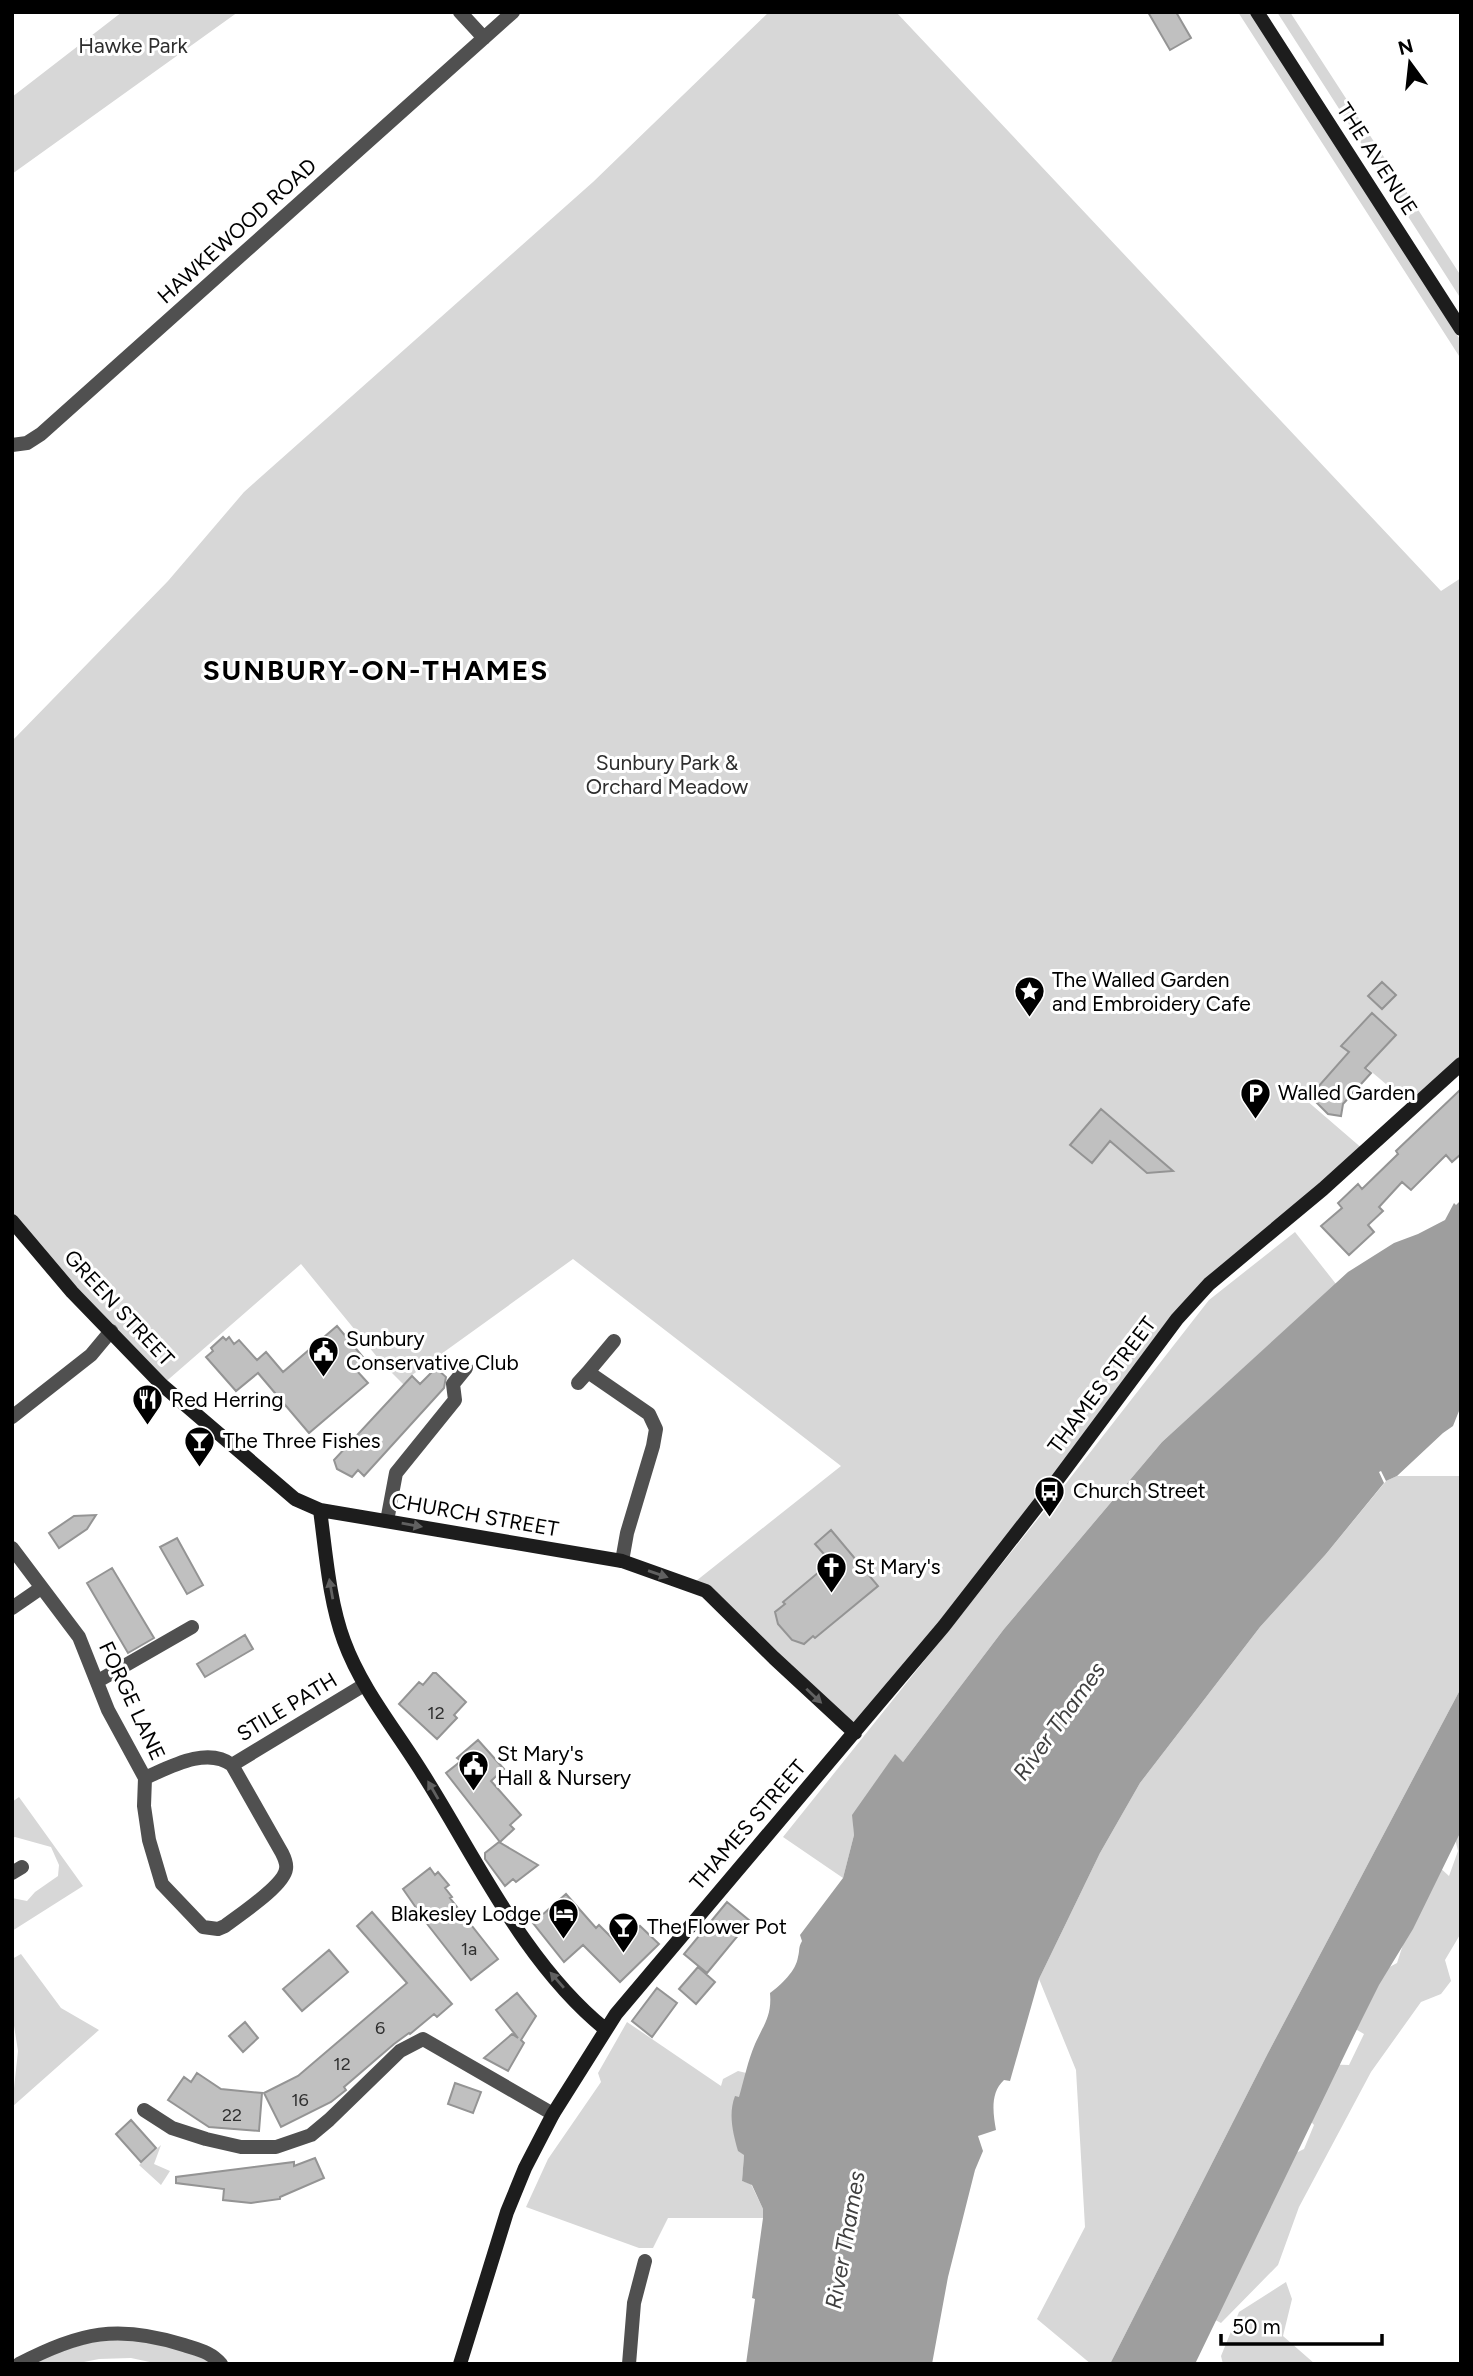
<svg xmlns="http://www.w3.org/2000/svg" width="1473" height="2376" viewBox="0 0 1473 2376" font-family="Figtree,sans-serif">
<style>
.green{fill:#d7d7d7}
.water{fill:#9e9e9e}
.building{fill:#c0c0c0;stroke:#949494;stroke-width:2}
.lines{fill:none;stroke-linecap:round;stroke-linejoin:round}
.street{stroke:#505050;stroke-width:14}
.secondary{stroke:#1d1d1d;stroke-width:14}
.oneway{fill:#616161}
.labels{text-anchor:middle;stroke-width:6;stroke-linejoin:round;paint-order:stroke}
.number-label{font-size:18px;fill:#303030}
.park-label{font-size:21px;fill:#2e2e2e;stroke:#fff}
.street-label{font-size:21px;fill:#000;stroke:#fff}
.poi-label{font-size:21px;fill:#000;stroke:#fff;text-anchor:start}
.water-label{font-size:23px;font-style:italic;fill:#3f3f3f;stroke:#fff}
.district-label{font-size:28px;font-weight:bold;letter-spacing:2px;fill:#000;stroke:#fff}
</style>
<rect width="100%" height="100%" fill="#fff"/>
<path class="green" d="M 122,12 L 238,12 L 12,174 L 12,97 Z
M 769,12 L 896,12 L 1441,591 L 1461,578 L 1461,1064 L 1413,1107 L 1360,1062 L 1377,1056 L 1395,1035 L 1372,1013 L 1342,1045 L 1349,1052 L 1306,1100 L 1364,1150 L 1209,1284 L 855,1733 L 691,1585 L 841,1466 L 573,1259 L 412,1375 L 404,1385 L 382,1363 L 301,1264 L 162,1385 L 12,1221 L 12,741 L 168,581 L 244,492 L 593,182 Z
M 1238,12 L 1250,12 L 1461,341 L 1461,359 Z
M 1277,12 L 1290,12 L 1461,276 L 1461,299 Z
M 1295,1232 L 1336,1284 L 1162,1442 L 1004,1629 L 903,1762 L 895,1755 L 853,1815 L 854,1835 L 843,1878 L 783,1837 L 1053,1500 L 1209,1300 Z
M 1397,1476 L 1461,1476 L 1461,1688 L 1268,2053 L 1110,2364 L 1091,2364 L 1037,2319 L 1085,2227 L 1076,2070 L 1039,1979 L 1100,1853 L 1140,1783 L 1260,1627 L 1326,1554 L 1386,1481 Z
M 19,1797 L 83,1886 L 12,1931 L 12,1898 L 27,1901 L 35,1892 L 58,1876 L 59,1865 L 51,1847 L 15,1837 L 12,1838 L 12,1802 Z
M 1461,1819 L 1461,1933 L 1445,1960 L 1451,1981 L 1441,1994 L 1421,2002 L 1371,2072 L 1299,2207 L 1278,2265 L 1221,2323 L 1204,2314 L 1273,2164 L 1304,2149 L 1314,2125 L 1300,2109 L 1319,2064 L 1349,2065 L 1364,2034 L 1345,2023 L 1369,1978 L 1397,1963 L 1412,1917 L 1437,1865 L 1449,1876 L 1458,1851 L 1452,1826 Z
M 21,1954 L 61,2008 L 99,2030 L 12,2107 L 18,2051 L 12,2013 L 12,1959 Z
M 627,2022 L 721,2086 L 723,2079 L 738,2071 L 767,2078 L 744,2155 L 742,2181 L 751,2184 L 763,2209 L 763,2218 L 668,2218 L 653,2248 L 639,2248 L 526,2207 L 548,2159 L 601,2082 L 598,2073 Z
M 161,2145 L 154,2164 L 170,2171 L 161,2185 L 139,2165 Z
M 1286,2282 L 1292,2299 L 1283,2336 L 1315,2364 L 1223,2364 L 1221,2356 L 1239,2312 Z
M 125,2332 L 221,2364 L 159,2364 L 131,2358 L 99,2359 L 74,2364 L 19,2364 Z"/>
<path class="water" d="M 1461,1200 L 1461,1406 L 1453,1426 L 1443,1433 L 1397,1476 L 1386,1481 L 1381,1471 L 1379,1472 L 1384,1483 L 1326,1554 L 1260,1627 L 1140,1783 L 1100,1853 L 1039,1979 L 1010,2081 L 1004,2080 C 990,2093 993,2113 996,2130 L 978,2136 L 983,2151 L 975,2170 L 948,2277 L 932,2364 L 746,2364 L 755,2299 L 752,2298 L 763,2218 L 763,2209 L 752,2185 L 742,2181 L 744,2155 L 738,2151 C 733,2133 728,2114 735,2096 L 739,2097 C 744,2080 748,2060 755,2044 C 764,2024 772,2016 770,1993 C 781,1985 796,1971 798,1957 C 800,1950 798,1948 802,1941 L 800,1935 L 843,1878 L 854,1835 L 852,1815 L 895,1754 L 903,1762 L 1004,1629 L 1162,1442 L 1348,1272 L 1394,1243 L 1418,1234 L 1445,1220 L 1454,1203 L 1456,1205 Z
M 1461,1688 L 1461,1831 L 1413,1929 L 1379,1985 L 1361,2021 L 1195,2364 L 1110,2364 L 1268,2053 Z"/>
<path class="building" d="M 1148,12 L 1176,12 L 1191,38 L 1170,50 Z
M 1382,982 L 1396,995 L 1382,1009 L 1368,996 Z
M 1372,1013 L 1396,1035 L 1365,1068 L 1371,1073 L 1343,1104 L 1341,1116 L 1328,1114 L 1310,1096 L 1349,1052 L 1341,1046 Z
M 1461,1089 L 1461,1154 L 1452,1162 L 1446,1155 L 1411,1190 L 1402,1182 L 1379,1207 L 1383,1211 L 1368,1225 L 1374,1232 L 1349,1255 L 1321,1226 L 1342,1208 L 1338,1203 L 1358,1184 L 1362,1189 L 1398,1154 L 1396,1151 Z
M 1101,1109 L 1173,1171 L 1147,1173 L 1110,1141 L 1092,1163 L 1070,1145 Z
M 337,1326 L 367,1362 L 357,1371 L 368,1383 L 309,1433 L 258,1373 L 236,1391 L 206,1357 L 213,1351 L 211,1348 L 223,1337 L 226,1340 L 229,1337 L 234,1344 L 239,1340 L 257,1360 L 266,1352 L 283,1372 Z
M 436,1368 L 446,1377 L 444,1388 L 364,1476 L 358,1470 L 352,1477 L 337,1469 L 334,1460 L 412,1376 L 420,1384 Z
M 96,1515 L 87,1529 L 59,1548 L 49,1533 L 74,1516 Z
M 831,1530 L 878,1586 L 815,1638 L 813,1636 L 804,1644 L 792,1640 L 778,1624 L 775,1612 L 785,1604 L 783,1602 L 831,1562 L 815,1544 Z
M 177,1538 L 203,1585 L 187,1594 L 160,1547 Z
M 112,1568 L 154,1638 L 128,1653 L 87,1583 Z
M 245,1635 L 253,1649 L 205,1677 L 197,1664 Z
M 433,1673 L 436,1673 L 466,1702 L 454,1715 L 457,1718 L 437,1739 L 399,1704 L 419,1682 L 423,1685 Z
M 478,1740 L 504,1769 L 491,1781 L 521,1815 L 510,1825 L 514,1829 L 500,1842 L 446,1773 L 461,1761 L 457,1758 Z
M 499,1842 L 538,1865 L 516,1882 L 513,1879 L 505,1886 L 485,1859 L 485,1853 Z
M 430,1868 L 435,1875 L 438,1872 L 449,1885 L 445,1888 L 452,1897 L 450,1898 L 498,1959 L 471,1980 L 428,1925 L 403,1889 Z
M 566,1894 L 596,1928 L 599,1925 L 614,1940 L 624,1930 L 630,1936 L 640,1926 L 659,1944 L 620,1982 L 583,1945 L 564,1962 L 533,1923 Z
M 727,1902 L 750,1921 L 707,1973 L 684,1954 Z
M 372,1912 L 452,2004 L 437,2017 L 434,2014 L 410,2034 L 409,2033 L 394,2044 L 344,2087 L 346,2090 L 331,2102 L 281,2127 L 264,2093 L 298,2076 L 407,1983 L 357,1926 Z
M 329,1950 L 348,1972 L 302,2011 L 283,1989 Z
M 698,1967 L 715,1982 L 696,2004 L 679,1989 Z
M 657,1988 L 677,2003 L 652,2037 L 632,2021 Z
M 517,1993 L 536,2016 L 521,2040 L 524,2043 L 508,2071 L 484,2058 L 512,2034 L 518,2038 L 496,2010 Z
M 245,2022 L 258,2038 L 243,2052 L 229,2036 Z
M 197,2073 L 221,2089 L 262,2093 L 259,2131 L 209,2127 L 168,2100 L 184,2077 L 191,2082 Z
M 455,2083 L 481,2092 L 473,2113 L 448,2104 Z
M 131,2120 L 156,2148 L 141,2162 L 116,2134 Z
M 315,2158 L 324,2178 L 280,2197 L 280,2199 L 251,2203 L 223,2200 L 224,2189 L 176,2183 L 176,2177 L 294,2162 L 294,2166 Z"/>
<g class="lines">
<path class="street" d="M 460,12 L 484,38
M 12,445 L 27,443 L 41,434 L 513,12
M 588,1372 L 614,1341
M 578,1383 L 588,1372 L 649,1414 L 656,1429 L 653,1446 L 627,1533 L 622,1561
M 12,1417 L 91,1355 L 111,1331
M 387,1521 L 396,1473 L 455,1400 L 453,1384 L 466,1368
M 12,1548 L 79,1637 L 108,1710 L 145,1778 L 144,1806 L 149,1840 L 162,1884 L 203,1927 L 218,1929 L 225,1926 C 239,1915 284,1886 286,1869 C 287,1864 285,1859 282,1853 L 232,1765 L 364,1685
M 12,1608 L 41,1588
M 98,1681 L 192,1627
M 145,1778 C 170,1767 207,1746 232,1765
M 12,1873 L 22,1867
M 144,2110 L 172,2128 L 206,2139 L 241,2147 L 276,2147 L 311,2135 L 329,2120 L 400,2051 L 423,2039 L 553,2114
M 19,2364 C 80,2332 118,2324 184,2345 C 199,2350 211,2352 221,2364
M 629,2364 L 634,2303 L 645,2261"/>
<path class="secondary" d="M 1257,12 L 1461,329
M 12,1221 L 72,1292 L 162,1385 L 295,1499 L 320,1510 L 622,1561 L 706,1591 L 774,1658 L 855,1733
M 320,1510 C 326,1554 329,1600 344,1641 C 362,1690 396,1730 423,1774 C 478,1861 524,1963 605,2029
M 460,2364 L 507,2212 L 525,2168 L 553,2114 L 616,2014 L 944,1626 L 1046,1495 L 1177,1319 L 1209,1284 L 1323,1189 L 1461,1064"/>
</g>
<defs><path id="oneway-solid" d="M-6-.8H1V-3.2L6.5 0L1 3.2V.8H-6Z" transform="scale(1.75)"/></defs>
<g class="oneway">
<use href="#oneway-solid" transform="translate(412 1525) rotate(10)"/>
<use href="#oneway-solid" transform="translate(658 1574) rotate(19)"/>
<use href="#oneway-solid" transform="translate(331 1589) rotate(-100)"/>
<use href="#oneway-solid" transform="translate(814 1696) rotate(43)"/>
<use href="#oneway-solid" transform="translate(433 1790) rotate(-120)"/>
<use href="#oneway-solid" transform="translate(557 1980) rotate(-131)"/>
</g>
<defs>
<symbol id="sight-pin" viewBox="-11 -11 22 30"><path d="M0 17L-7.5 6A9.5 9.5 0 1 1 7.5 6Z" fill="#000" stroke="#fff"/><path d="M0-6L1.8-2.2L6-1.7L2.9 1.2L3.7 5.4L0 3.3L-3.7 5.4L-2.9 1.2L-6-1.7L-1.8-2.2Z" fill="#fff"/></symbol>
<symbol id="parking-pin" viewBox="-11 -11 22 30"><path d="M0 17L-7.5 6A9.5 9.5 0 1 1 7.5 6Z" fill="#000" stroke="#fff"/><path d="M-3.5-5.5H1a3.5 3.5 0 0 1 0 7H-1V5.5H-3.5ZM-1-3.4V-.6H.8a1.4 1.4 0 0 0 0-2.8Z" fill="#fff"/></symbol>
<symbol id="civic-pin" viewBox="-11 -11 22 30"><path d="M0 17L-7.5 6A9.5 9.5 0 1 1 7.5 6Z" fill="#000" stroke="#fff"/><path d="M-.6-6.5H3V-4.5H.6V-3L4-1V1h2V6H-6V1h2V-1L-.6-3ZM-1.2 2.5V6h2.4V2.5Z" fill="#fff"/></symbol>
<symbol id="restaurant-pin" viewBox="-11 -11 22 30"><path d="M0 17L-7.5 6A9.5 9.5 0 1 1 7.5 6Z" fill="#000" stroke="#fff"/><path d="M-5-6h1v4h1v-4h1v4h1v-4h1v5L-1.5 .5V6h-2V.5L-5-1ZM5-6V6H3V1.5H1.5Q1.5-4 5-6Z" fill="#fff"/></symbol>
<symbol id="bar-pin" viewBox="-11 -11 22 30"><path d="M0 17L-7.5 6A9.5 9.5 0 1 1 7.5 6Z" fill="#000" stroke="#fff"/><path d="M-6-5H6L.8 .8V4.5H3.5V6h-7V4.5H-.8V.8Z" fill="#fff"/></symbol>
<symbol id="bus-pin" viewBox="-11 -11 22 30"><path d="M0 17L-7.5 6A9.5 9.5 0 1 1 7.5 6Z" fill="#000" stroke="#fff"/><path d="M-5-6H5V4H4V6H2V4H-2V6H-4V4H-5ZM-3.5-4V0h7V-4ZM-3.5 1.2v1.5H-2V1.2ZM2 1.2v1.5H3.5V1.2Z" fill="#fff"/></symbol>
<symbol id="church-pin" viewBox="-11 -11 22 30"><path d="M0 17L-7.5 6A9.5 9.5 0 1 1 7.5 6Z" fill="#000" stroke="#fff"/><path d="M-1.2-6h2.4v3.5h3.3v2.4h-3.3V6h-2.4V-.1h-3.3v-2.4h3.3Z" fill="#fff"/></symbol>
<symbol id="hotel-pin" viewBox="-11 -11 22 30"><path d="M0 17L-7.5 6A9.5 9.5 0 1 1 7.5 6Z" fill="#000" stroke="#fff"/><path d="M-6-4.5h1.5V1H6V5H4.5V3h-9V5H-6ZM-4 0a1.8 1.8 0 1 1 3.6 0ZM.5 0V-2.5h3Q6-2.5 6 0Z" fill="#fff"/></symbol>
</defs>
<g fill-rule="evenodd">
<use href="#sight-pin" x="1012" y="974" width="35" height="47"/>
<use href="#parking-pin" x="1238" y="1076" width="35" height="47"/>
<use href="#civic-pin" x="306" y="1334" width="35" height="47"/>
<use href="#restaurant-pin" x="130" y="1382" width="35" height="47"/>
<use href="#bar-pin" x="182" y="1424" width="35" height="47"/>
<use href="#bus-pin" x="1032" y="1474" width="35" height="47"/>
<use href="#church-pin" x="814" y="1550" width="35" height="47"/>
<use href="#civic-pin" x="456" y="1748" width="35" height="47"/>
<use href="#hotel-pin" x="546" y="1896" width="35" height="47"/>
<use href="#bar-pin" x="606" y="1910" width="35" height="47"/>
</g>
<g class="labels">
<g class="number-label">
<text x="436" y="1719">12</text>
<text x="469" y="1955">1a</text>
<text x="380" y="2034">6</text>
<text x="342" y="2070">12</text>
<text x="300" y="2106">16</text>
<text x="232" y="2121">22</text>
</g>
<g class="park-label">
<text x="133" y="53">Hawke Park</text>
<text x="667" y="770">Sunbury Park &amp;<tspan x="667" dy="24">Orchard Meadow</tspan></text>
</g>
<g class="street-label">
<text transform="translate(1377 159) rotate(57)" y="7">THE AVENUE</text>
<text transform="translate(237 231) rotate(-42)" y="7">HAWKEWOOD ROAD</text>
<text transform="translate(119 1308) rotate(47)" y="7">GREEN STREET</text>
<text transform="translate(1102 1385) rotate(-53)" y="7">THAMES STREET</text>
<text transform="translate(475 1515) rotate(10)" y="7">CHURCH STREET</text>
<text transform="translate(132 1701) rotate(65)" y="7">FORGE LANE</text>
<text transform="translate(287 1707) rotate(-31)" y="7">STILE PATH</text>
<text transform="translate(748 1825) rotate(-49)" y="7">THAMES STREET</text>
</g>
<g class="poi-label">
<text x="1052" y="987">The Walled Garden<tspan x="1052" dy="24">and Embroidery Cafe</tspan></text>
<text x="1278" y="1100">Walled Garden</text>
<text x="346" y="1346">Sunbury<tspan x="346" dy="24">Conservative Club</tspan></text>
<text x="171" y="1407">Red Herring</text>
<text x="223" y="1448">The Three Fishes</text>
<text x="1073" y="1498">Church Street</text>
<text x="854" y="1574">St Mary's</text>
<text x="497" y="1761">St Mary's<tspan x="497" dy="24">Hall &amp; Nursery</tspan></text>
<text x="541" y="1921" text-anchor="end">Blakesley Lodge</text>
<text x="647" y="1934">The Flower Pot</text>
</g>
<g class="water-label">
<text transform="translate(1059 1721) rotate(-54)" y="8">River Thames</text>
<text transform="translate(845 2240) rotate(-80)" y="8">River Thames</text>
</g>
<g class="district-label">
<text x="376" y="680">SUNBURY-ON-THAMES</text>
</g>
</g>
<rect width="1473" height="2376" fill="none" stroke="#000000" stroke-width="28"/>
<g transform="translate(1410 63) rotate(345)" stroke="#ffffff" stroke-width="5" paint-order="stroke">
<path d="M0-5L12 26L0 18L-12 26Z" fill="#000000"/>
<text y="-10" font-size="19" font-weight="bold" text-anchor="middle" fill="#000000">N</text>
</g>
<path d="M1221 2334v10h161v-10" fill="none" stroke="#000000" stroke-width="3.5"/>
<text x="1232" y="2334" font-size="21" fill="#000000" stroke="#ffffff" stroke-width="5" paint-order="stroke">50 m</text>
</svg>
